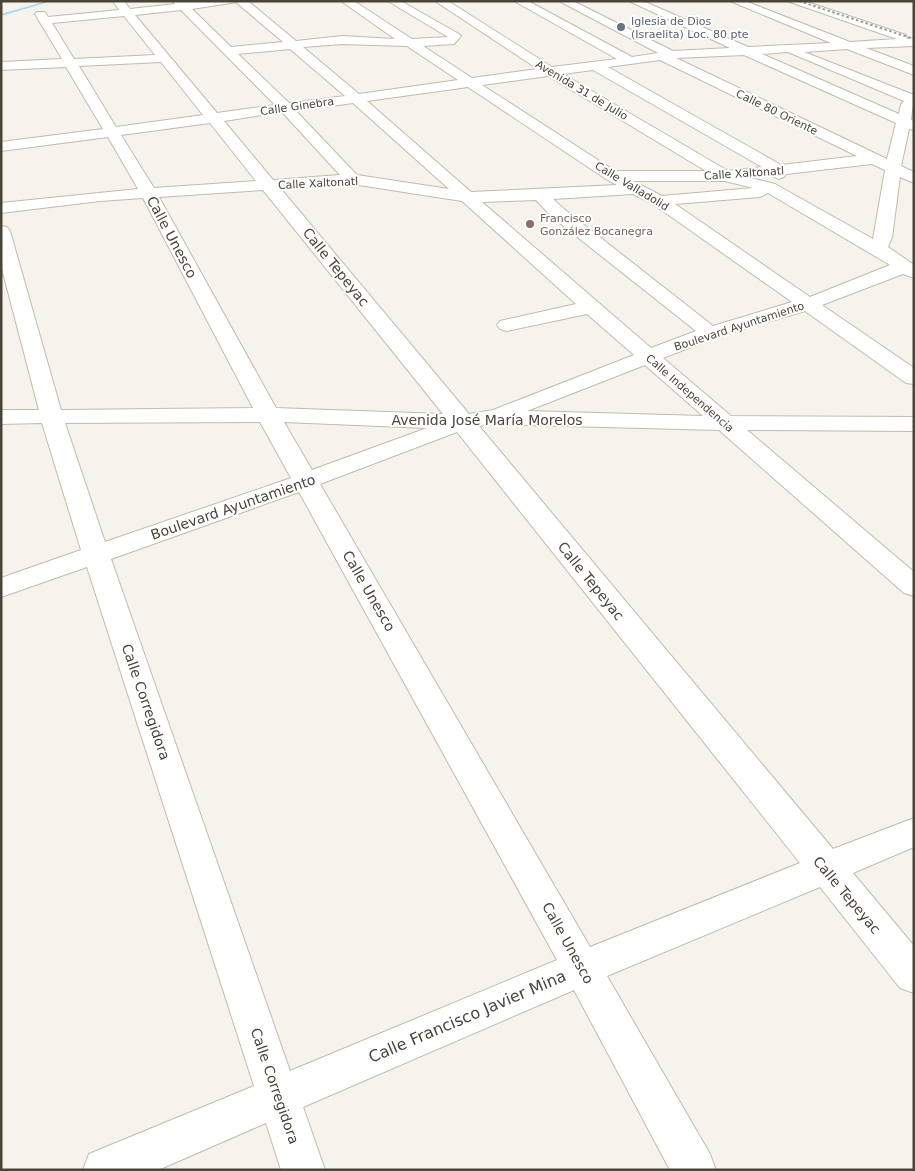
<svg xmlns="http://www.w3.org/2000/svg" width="915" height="1171" viewBox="0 0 915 1171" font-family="'DejaVu Sans',sans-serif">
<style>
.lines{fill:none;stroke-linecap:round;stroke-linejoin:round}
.stream{fill:#a9d4f2;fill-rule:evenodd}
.minor-casing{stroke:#c2bbae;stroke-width:2}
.minor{fill:#fff;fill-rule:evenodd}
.rail{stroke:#9a9a9a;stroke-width:2;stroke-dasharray:2.5 2.5;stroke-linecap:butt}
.worship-dot{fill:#6b7280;stroke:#fff;stroke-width:2}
.education-dot{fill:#8d6e63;stroke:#fff;stroke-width:2}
.labels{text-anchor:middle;stroke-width:4;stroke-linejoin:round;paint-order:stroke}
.far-worship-label{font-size:11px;fill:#5b616d;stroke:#fff;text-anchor:start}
.far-street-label{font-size:11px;fill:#4b4439;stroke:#fff}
.far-education-label{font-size:11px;fill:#785e54;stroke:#fff;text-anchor:start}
.street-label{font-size:14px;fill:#4b4439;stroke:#fff}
.near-street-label{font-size:16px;fill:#4b4439;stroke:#fff}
</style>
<rect width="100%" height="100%" fill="#f6f3ec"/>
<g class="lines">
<path class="stream" d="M 47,1 L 52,1 L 1,16 L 1,14 Z"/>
<defs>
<path id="minor" d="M 113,1 L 124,1 L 130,9 L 175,4 L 173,1 L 248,1 L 296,41 L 342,36 L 395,39 L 341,1 L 354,1 L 412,39 L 448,37 L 388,1 L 401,1 L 459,34 L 461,36 L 454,44 L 423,46 L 472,78 L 538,69 L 435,1 L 448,1 L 552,67 L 617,59 L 514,1 L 528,1 L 632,57 L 658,53 L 559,1 L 573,1 L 673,51 L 730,48 L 629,1 L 643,1 L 748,47 L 831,43 L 730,1 L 745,1 L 850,42 L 897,39 L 787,1 L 804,1 L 906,35 L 907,39 L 914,38 L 914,46 L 866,48 L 914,66 L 914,75 L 847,49 L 804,52 L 914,95 L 911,120 L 914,121 L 914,130 L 909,129 L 901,166 L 914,172 L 914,183 L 900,177 L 892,237 L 888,247 L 914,265 L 914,278 L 903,274 L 822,305 L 914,368 L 914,384 L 906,383 L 805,311 L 717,337 L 663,358 L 731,416 L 914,417 L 914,431 L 747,430 L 914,572 L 914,596 L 904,593 L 719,430 L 490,424 L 479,426 L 833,849 L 914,818 L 914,847 L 853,873 L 914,946 L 914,993 L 900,988 L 820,887 L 607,976 L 710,1154 L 716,1170 L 670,1170 L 574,990 L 303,1107 L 325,1170 L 281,1170 L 266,1123 L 158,1170 L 83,1170 L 89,1154 L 254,1086 L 87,567 L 1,597 L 1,578 L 81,550 L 42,423 L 1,424 L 1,410 L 39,410 L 1,265 L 1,226 L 7,227 L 10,231 L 61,410 L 253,408 L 143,198 L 100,201 L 1,213 L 1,203 L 138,189 L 108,137 L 1,151 L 1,142 L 103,129 L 66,67 L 1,70 L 1,62 L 62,59 L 35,14 L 37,12 L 45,12 L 48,17 L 119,10 ZM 237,2 L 237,3 L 283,42 L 231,47 L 192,9 ZM 181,10 L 275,105 L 217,113 L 135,15 ZM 124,16 L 155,55 L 74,59 L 52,23 ZM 342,44 L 407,46 L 458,80 L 359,94 L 303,47 ZM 290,49 L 345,96 L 289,103 L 238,54 ZM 788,52 L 904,101 L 901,104 L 899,114 L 762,54 ZM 744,55 L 896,123 L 887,159 L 676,58 ZM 660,60 L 857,156 L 781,165 L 608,67 ZM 161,62 L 203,115 L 116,127 L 79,66 ZM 593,70 L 762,167 L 728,171 L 563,74 ZM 548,76 L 706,171 L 615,171 L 482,85 ZM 468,87 L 606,179 L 617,185 L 471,192 L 367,101 ZM 353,103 L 449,189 L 357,175 L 296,111 ZM 282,112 L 340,175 L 273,180 L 224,121 ZM 210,123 L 256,181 L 154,188 L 121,135 ZM 872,164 L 885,170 L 873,239 L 775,184 L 751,178 L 771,175 L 778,179 L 784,177 L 786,174 ZM 633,181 L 725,181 L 753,188 L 662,196 ZM 352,184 L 462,201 L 576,304 L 500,321 L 497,325 L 500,329 L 507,331 L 587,314 L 634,355 L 493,410 L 469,414 L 281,189 ZM 263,190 L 443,414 L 276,408 L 159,197 ZM 768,193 L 890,265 L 810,297 L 675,204 L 760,197 ZM 633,194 L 653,204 L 792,302 L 713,326 L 564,209 L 553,199 ZM 536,200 L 552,217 L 696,331 L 651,348 L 482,202 ZM 645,365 L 703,416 L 527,411 ZM 260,422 L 291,478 L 105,542 L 65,423 ZM 284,422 L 427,428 L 312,470 ZM 457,432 L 800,863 L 590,947 L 320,484 ZM 299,492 L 557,960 L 290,1071 L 111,559 Z"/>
</defs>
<use href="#minor" class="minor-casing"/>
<use href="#minor" class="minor"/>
<path class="rail" d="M 799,1 L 914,39"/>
</g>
<circle class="worship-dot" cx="621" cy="27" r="5"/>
<circle class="education-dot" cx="530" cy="224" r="5"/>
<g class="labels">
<g class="far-worship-label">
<text x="631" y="25">Iglesia de Dios<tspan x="631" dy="13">(Israelita) Loc. 80 pte</tspan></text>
</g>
<g class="far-street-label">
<text transform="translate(582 90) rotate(31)" y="4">Avenida 31 de Julio</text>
<text transform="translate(297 106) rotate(-8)" y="4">Calle Ginebra</text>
<text transform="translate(777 112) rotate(26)" y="4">Calle 80 Oriente</text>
<text transform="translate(744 173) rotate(-4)" y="4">Calle Xaltonatl</text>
<text transform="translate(318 183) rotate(-3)" y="4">Calle Xaltonatl</text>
<text transform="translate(632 186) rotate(31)" y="4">Calle Valladolid</text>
<text transform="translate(739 326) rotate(-18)" y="4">Boulevard Ayuntamiento</text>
<text transform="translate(690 393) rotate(41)" y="4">Calle Independencia</text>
</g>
<g class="far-education-label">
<text x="540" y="222">Francisco<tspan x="540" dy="13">González Bocanegra</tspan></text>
</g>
<g class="street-label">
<text transform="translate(172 237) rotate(62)" y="5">Calle Unesco</text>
<text transform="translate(336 267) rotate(51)" y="5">Calle Tepeyac</text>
<text x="487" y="425">Avenida José María Morelos</text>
<text transform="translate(233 507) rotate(-19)" y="5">Boulevard Ayuntamiento</text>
<text transform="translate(591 581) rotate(51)" y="5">Calle Tepeyac</text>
<text transform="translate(369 591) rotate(60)" y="5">Calle Unesco</text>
<text transform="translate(146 702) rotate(71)" y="5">Calle Corregidora</text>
<text transform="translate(847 895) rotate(50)" y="5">Calle Tepeyac</text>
<text transform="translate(568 943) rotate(61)" y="5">Calle Unesco</text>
<text transform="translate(275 1086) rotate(71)" y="5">Calle Corregidora</text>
</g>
<g class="near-street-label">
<text transform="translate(467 1016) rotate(-23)" y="6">Calle Francisco Javier Mina</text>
</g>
</g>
<rect width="915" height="1171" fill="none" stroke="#4b4439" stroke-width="5"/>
</svg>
